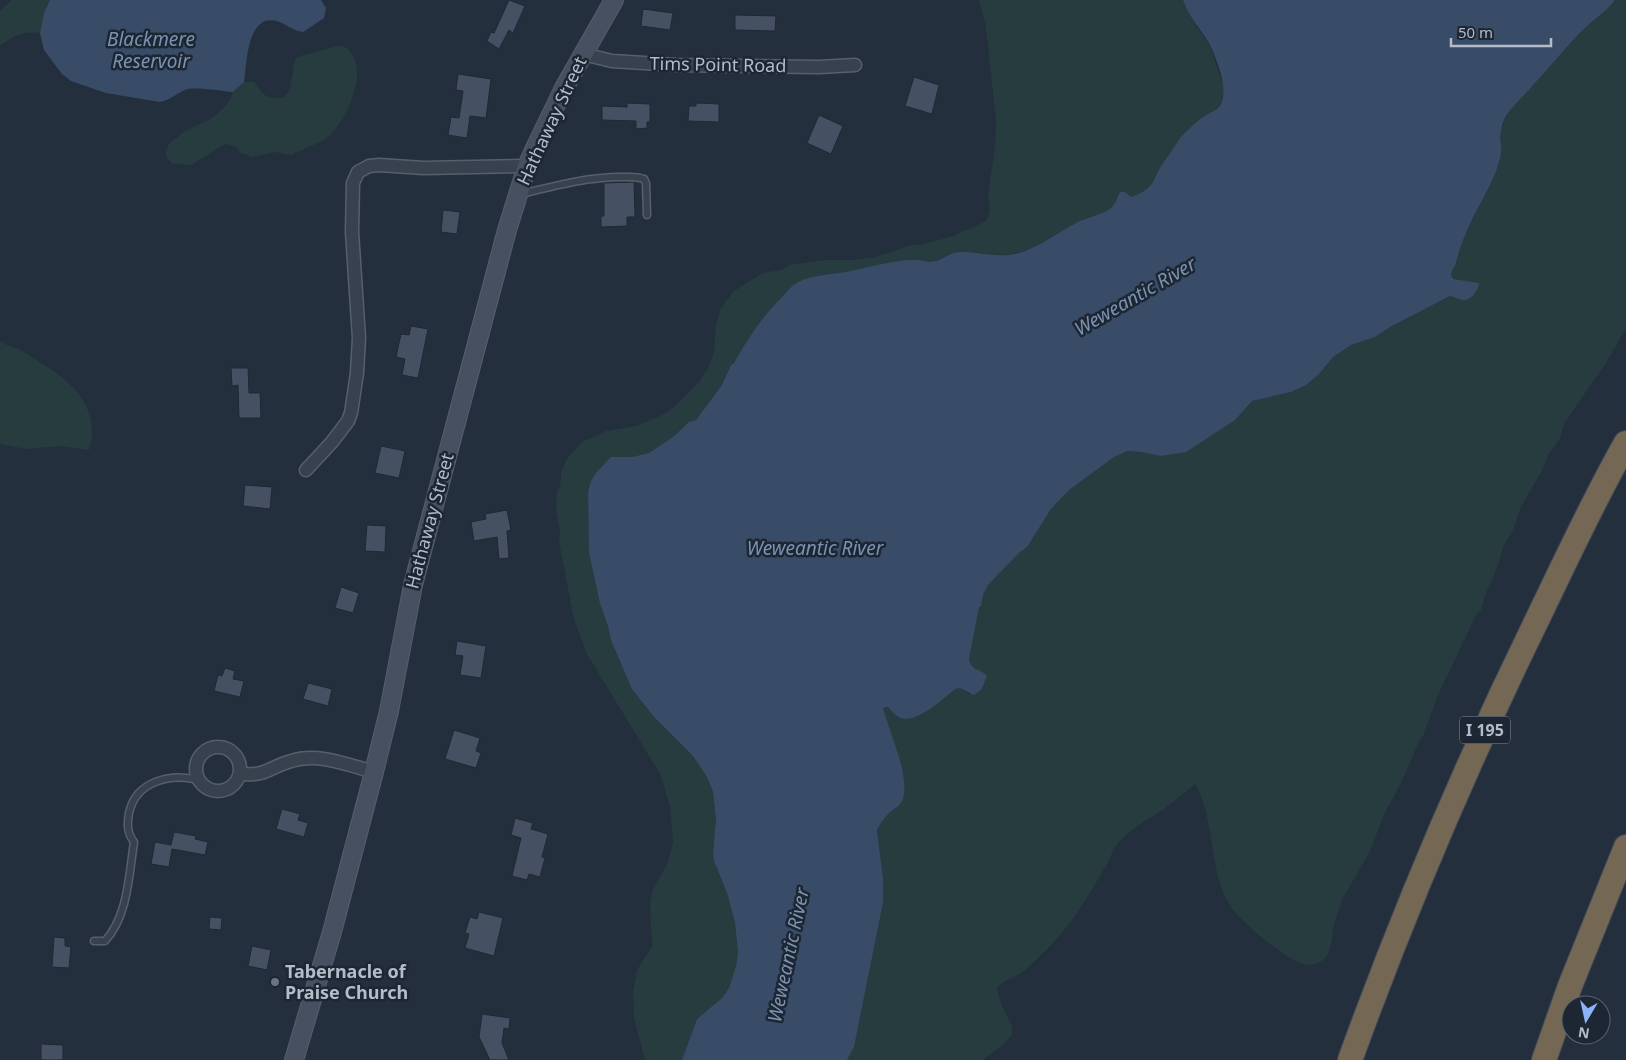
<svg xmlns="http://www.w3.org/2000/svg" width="1626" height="1060" viewBox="0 0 1626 1060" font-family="'Noto Sans',sans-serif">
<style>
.green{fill:#263c3f}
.water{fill:#394c67}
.building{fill:#455162;stroke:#1f2835}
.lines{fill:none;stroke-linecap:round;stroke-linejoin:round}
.lane-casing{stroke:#565f6c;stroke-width:9}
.street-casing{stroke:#565f6c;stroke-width:15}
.secondary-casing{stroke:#565f6c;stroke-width:20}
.highway-casing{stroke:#434c59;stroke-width:26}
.lane{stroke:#38414e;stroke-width:6}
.street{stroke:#38414e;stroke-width:12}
.secondary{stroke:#465061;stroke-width:18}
.highway{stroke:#746855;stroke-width:24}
.worship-dot{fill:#6b7280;stroke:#1d2633;stroke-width:2}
.labels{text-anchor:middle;stroke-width:5;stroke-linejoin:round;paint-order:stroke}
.shield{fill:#1d2633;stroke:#878f9c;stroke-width:1}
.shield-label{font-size:16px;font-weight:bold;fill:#b4bcc9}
.street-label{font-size:18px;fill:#b4bcc9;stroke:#1d2633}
.poi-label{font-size:18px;font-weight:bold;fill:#b4bcc9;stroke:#1d2633;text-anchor:start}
.water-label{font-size:19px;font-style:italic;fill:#7c92b1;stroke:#1d2633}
</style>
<rect width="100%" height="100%" fill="#242f3e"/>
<path class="green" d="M 12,0 L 50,0 L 44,13 L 40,33 C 22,31 14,36 0,46 L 0,11 Z
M 979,0 L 1183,0 L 1194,23 L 1211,48 L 1224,89 L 1221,104 L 1214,111 L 1204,115 L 1180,138 L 1167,160 L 1162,165 L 1154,182 L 1147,191 L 1131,197 L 1125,192 L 1115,200 C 1115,204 1114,207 1110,209 C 1100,215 1088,217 1078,222 C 1059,232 1036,249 1017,253 C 994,259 972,248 949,254 C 944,255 940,259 935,261 C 928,263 917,260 909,261 C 882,264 856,271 829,274 L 731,365 L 722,385 L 696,420 L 689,422 L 673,437 L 649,453 L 632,457 L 611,457 L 591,481 L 588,492 L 589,553 L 600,604 L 608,626 L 611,640 L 655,718 L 693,756 L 707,777 L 713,792 L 716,819 L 713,854 L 714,861 L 727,893 L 735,922 L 738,953 L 736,966 L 729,988 L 722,998 L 697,1019 L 682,1060 L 645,1060 L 634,1018 L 633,993 L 637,970 L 652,946 L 650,903 L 652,892 L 668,862 L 673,843 L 670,806 L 660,774 L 587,654 L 574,619 L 559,542 L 560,531 L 556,511 L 557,491 L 560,487 L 561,473 L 566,460 L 582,442 L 606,431 L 637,426 L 664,414 L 675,406 L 700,381 L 709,366 L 714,352 L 716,325 L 721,308 L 734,291 L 763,273 L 782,270 L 789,265 L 824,260 L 854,260 L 876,257 L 911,245 L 920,245 L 954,236 L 964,230 L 971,229 L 987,220 L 990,211 L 988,195 L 995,146 L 996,120 L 986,27 Z
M 1615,0 L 1626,0 L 1626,328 L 1606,363 L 1565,422 L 1560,438 L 1550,452 L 1541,472 L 1520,509 L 1514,528 L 1504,545 L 1497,568 L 1484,598 L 1481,610 L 1476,615 L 1469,630 L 1438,695 L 1423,736 L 1420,740 C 1413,755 1407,770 1400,785 C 1395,795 1389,804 1384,815 C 1378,829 1374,843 1367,857 C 1359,872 1348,887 1341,903 C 1339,910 1336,918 1334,925 C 1331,938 1333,955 1320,962 C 1314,965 1307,966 1301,963 C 1283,957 1239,921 1229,904 C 1208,868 1216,821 1195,784 C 1185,792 1175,801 1164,809 C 1145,822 1116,835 1110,859 C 1090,893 1070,929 1040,956 C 1033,963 1025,971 1016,976 C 1008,980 1004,980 997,988 L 1001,1004 L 1012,1026 L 1012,1035 L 1002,1046 L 982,1060 L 847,1060 L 854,1047 L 883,903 L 883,878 L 877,830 L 887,814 L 896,808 L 905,785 L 897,752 L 889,731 L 883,708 L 888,707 L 898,717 L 927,711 L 955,689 L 960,688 L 969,694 L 984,673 C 975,670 972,668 969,659 L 979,607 L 981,606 L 983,595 L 988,585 L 1019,553 L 1027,547 L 1051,509 L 1069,490 L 1114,457 L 1126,451 L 1142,452 L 1160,456 L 1235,420 L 1252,401 L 1291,392 L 1319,374 L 1333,357 L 1351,345 L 1375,337 L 1390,327 L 1450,296 L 1463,300 L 1451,276 L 1453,267 L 1455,266 C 1459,251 1464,236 1471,222 C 1480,202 1508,161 1500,139 C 1504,111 1516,104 1534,84 C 1547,70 1559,54 1572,40 C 1586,26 1603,15 1615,0 Z
M 338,46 C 346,46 349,49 353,56 C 365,78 348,114 333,132 C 322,145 306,146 292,155 L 275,152 L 252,157 L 241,153 L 235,146 L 225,144 L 191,165 L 173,164 L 167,158 L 166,153 L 169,144 L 185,131 L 209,120 L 223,109 L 230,100 L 233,92 L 244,82 L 254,82 C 264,95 265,99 283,98 L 290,90 L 295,59 L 303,55 Z
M 0,341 L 9,346 L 19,349 C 50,369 91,388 92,431 C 93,437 90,444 89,450 L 61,446 L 26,449 L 0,444 Z"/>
<path class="water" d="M 50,0 L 321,0 L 326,8 L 324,18 L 303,32 C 293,31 286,24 277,21 C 247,13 247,62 244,82 L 233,92 C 222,91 193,86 185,90 C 176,94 170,100 160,102 L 106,93 L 71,81 L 62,74 L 44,50 L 40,33 L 44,13 Z
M 1183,0 L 1615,0 C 1606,12 1594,19 1584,29 C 1566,46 1551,66 1534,84 C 1525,95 1514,104 1506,116 C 1502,123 1501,131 1500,139 C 1508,161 1480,202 1471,222 C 1464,236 1459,251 1455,266 L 1453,268 L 1451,275 L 1453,279 L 1479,283 C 1478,291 1471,301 1462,300 C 1458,299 1455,297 1450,296 L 1390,327 L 1375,337 L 1351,345 L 1333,357 L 1319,374 L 1306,385 L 1291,392 L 1252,401 L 1235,420 L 1186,452 L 1160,456 L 1142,452 L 1127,451 L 1114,457 L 1069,490 L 1051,509 L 1027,547 L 1019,553 L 988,585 L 983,595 L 981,606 L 979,607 L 969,659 C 973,673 979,667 987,676 L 981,690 L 974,695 L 960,688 L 955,689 C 943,699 913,728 897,716 C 894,714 891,710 888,707 L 883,708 C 889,731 912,781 902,801 C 899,807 892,810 888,814 C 883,819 880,825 877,830 L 883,878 L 883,903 L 854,1047 L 847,1060 L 682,1060 L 697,1019 L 722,998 L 729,988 L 736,966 L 738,953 L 735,922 L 727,893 L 714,861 L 713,854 L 716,819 L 713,792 L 707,777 L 693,756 L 655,718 L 632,689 L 611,640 L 608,626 L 600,604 L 589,553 L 588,492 L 591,481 L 596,473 L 611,457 L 632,457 L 649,453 L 673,437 L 689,422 L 696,420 L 722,385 L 731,365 L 734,363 C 749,337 762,317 783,296 C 787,292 792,285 797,283 C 808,276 832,274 845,272 C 868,268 891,260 916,260 C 922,260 929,263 935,261 C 944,259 948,253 959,252 C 979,251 999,259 1019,253 C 1037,248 1059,232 1076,223 C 1085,218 1108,213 1113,206 C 1116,202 1117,197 1120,192 L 1125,192 L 1131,197 C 1154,188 1150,186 1161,166 C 1167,158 1173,149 1178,141 C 1180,137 1201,117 1206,115 C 1211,112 1218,110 1221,104 C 1228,88 1218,64 1212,49 C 1204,32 1189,19 1183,0 Z"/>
<path class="building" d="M 509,0 L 525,6 L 513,33 L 509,30 L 499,49 L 487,41 L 491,32 L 494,33 Z
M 643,9 L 673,13 L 670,30 L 641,26 Z
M 735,15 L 776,16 L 775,31 L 735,30 Z
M 458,74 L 491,79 L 486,118 L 470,116 L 467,138 L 448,135 L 451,117 L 459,118 L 463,91 L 456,90 Z
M 914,77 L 939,85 L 932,114 L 905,106 Z
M 627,103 L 650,104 L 650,122 L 647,122 L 647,128 L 636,129 L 636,121 L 602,120 L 602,106 L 627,107 Z
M 696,103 L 719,104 L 719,122 L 688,121 L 689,106 L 696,106 Z
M 819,115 L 843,126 L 831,154 L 807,143 Z
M 634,182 L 635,217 L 627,217 L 627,226 L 601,227 L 601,216 L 604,216 L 604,183 Z
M 443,210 L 460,212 L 457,234 L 441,232 Z
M 411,326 L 428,329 L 418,378 L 402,375 L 405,359 L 396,357 L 401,334 L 409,335 Z
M 231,368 L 248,368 L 249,393 L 260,393 L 261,418 L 239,418 L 238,385 L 232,386 Z
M 381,446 L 405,451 L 399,478 L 375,473 Z
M 245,485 L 272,487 L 270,509 L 243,506 Z
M 507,510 L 511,530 L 507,531 L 509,558 L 499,559 L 497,537 L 474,541 L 471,522 L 486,519 L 485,514 Z
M 367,525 L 386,526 L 385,552 L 365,551 Z
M 341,587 L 359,593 L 353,613 L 335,608 Z
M 457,641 L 486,646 L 481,678 L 460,675 L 463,656 L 455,655 Z
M 225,668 L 235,671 L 233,679 L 244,681 L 240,697 L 214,691 L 218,675 L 222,676 Z
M 308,683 L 332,689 L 328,706 L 303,699 Z
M 454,730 L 480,738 L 476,751 L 481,753 L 476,768 L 445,759 Z
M 282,809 L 300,814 L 298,820 L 308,823 L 304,837 L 276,829 Z
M 515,818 L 533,823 L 531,829 L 548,834 L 542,857 L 545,858 L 540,877 L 529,874 L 527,880 L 512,876 L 521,838 L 511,835 Z
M 174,832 L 196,836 L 195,839 L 208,842 L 205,855 L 172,849 L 169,867 L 151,864 L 155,842 L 171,845 Z
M 479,912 L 503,918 L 494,956 L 465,948 L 469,934 L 465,933 L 470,917 L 477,919 Z
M 210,917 L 222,918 L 221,930 L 209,929 Z
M 54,937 L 65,938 L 65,946 L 71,947 L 69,968 L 52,967 Z
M 252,946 L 271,950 L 267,970 L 248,966 Z
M 482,1014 L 510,1018 L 509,1029 L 504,1028 L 502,1043 L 509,1060 L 490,1060 L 479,1037 Z
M 41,1044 L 63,1045 L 63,1060 L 41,1060 Z"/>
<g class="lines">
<defs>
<path id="lane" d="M 521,194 C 554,186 587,177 621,177 C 630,177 637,176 644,179 L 646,183 L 647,215
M 94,941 L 105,941 C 128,916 129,875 134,842 C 127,833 127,824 129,813 C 136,781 170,773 198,780"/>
<path id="street" d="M 583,54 L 612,61 L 676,65 L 819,67 L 855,65
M 306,470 L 332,442 L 348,421 L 351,413 L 357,373 L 359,338 L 352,232 L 353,183 L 358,172 L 369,166 L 379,165 L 424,168 L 527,166
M196 769a22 22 0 1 1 44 0a22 22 0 1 1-44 0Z
M 240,774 C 268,776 267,768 291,761 C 318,752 348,765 374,772"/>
<path id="secondary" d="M 294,1060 L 332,932 L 374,772 L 389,711 L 413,585 L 507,230 L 527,166 L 537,144 L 564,88 L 614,0"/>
<path id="highway" d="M 1350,1060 C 1404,911 1466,765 1536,622 C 1565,562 1593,501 1626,443
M 1544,1060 L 1570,986 L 1626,847"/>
</defs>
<use href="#lane" class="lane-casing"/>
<use href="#street" class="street-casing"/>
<use href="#secondary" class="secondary-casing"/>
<use href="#highway" class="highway-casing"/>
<use href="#lane" class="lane"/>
<use href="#street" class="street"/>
<use href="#secondary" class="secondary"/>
<use href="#highway" class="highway"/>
</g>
<circle class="worship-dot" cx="275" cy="982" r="5"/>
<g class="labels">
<rect class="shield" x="1460" y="716.5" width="50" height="27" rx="4"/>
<g class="shield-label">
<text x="1485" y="736">I 195</text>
</g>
<g class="street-label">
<text transform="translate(718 65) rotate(1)" y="6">Tims Point Road</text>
<text transform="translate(552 121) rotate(-65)" y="6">Hathaway Street</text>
<text transform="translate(430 521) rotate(-75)" y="6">Hathaway Street</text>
</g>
<g class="poi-label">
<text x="285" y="978">Tabernacle of<tspan x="285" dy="21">Praise Church</tspan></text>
</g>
<g class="water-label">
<text x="151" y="46">Blackmere<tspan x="151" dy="22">Reservoir</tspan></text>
<text transform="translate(1135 296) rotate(-30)" y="7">Weweantic River</text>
<text x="815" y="555">Weweantic River</text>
<text transform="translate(788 955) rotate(-78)" y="7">Weweantic River</text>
</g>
</g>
<g transform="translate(1586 1020) rotate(189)"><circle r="24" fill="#1d2633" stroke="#59626f"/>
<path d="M0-4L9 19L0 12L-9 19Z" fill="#8ab4f8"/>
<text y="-8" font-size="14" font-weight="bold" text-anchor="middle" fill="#b4bcc9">N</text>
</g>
<path d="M1451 38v8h100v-8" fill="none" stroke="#b4bcc9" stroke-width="2.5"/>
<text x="1458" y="38" font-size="15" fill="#b4bcc9" stroke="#1d2633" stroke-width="4" paint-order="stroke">50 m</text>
</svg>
